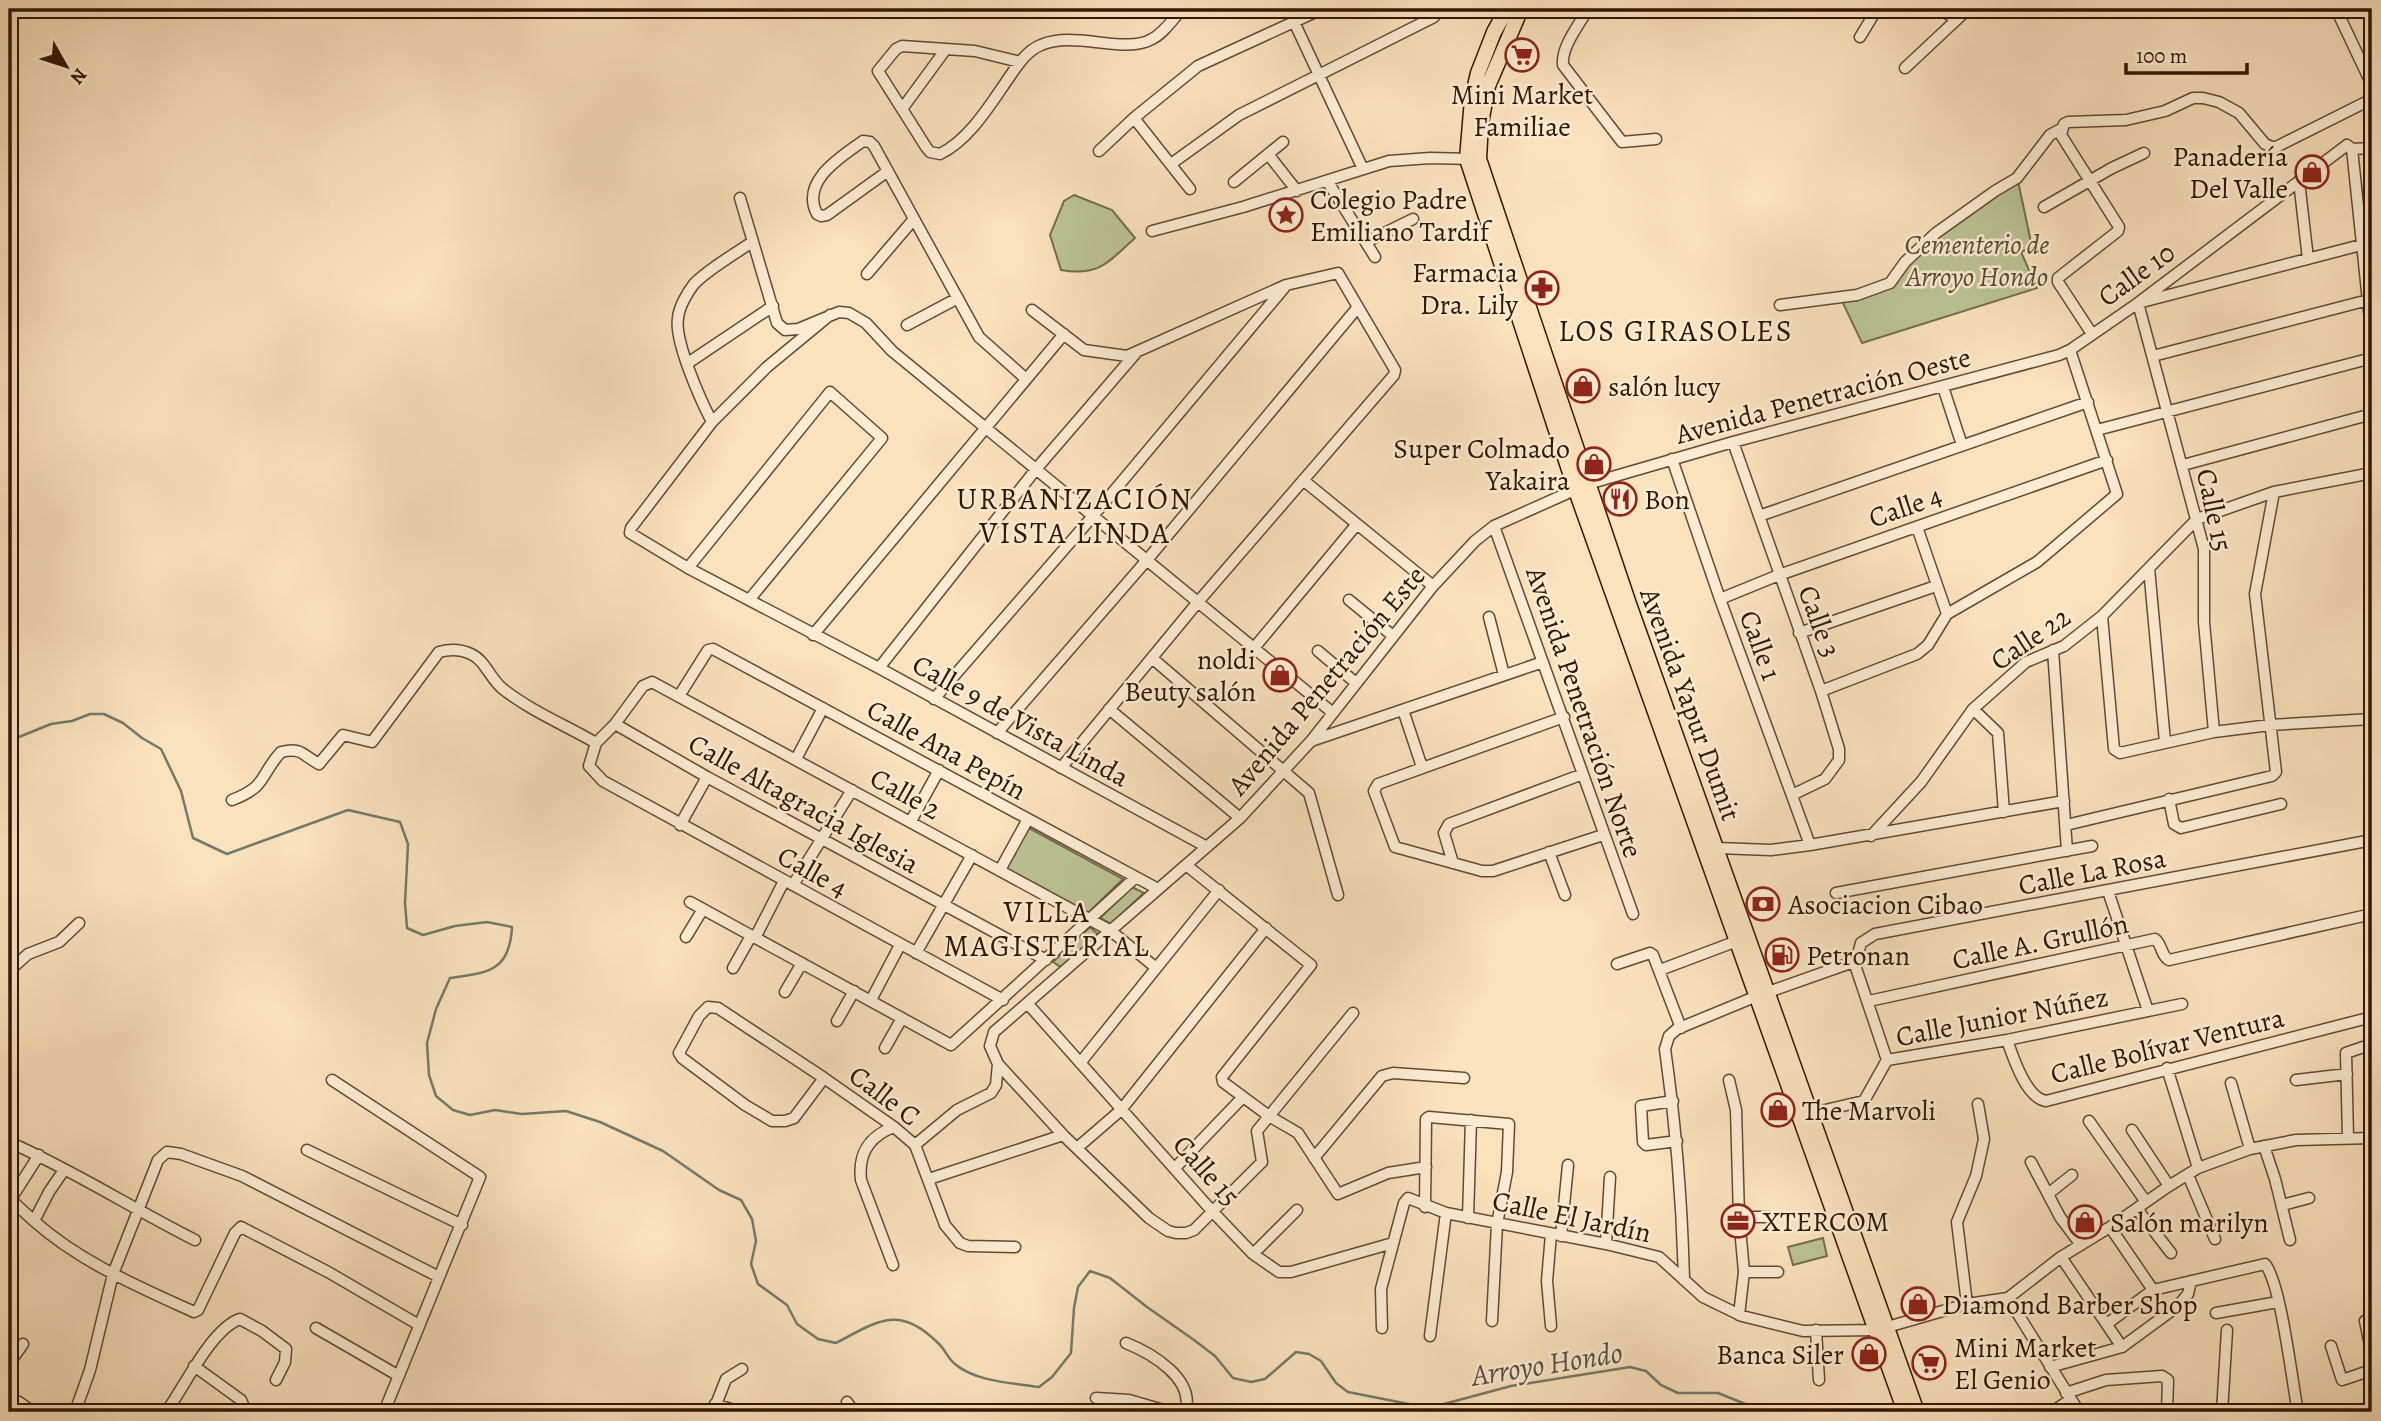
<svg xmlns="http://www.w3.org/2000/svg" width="2381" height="1421" viewBox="0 0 2381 1421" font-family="Alegreya,serif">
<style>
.green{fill:#bbc494;stroke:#766d4c;stroke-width:2}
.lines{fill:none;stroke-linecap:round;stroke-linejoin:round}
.stream{stroke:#727a6c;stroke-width:2.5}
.minor-casing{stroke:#634932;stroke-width:13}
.major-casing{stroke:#311603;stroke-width:17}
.minor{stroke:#fcecd4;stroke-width:10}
.major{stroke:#fae2bd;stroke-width:14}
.labels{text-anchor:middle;stroke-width:5;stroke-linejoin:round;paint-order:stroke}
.poi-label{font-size:28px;fill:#311603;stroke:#fcecd4;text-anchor:start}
.park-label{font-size:28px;font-style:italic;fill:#5a4a2e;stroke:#fcecd4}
.street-label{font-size:28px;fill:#311603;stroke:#fcecd4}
.neighbourhood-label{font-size:30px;letter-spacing:2px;fill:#311603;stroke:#fcecd4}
.water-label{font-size:30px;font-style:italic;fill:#575040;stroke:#fcecd4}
</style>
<rect width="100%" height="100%" fill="#fae2bd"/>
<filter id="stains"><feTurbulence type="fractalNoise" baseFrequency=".00286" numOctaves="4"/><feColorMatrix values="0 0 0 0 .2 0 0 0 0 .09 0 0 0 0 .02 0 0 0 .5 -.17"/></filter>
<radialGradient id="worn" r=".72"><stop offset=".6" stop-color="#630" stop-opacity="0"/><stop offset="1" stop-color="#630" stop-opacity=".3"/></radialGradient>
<path class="green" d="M 2018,181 L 2032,247 L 2021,252 L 2037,288 L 1862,343 L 1841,299 L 1890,286 L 1917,253 Z
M 1074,195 L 1112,210 L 1135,238 C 1109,261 1100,277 1061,270 L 1050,235 L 1064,201 Z
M 1029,828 L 1123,879 L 1088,913 L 1006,868 Z
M 1132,887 L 1144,893 L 1111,924 L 1100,918 Z
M 1090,927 L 1098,934 L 1062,968 L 1053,962 Z
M 1823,1238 L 1827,1256 L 1793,1265 L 1788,1247 Z"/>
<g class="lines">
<path class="stream" d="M 9,741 L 51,724 L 72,721 L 90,714 L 104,714 L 123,723 L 142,738 L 161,749 L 181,791 L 193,838 L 227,854 L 348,810 L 400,822 L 408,844 L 405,903 L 407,928 L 423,935 L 455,926 L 487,922 L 512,927 C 510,971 488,973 450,978 L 436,1009 L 427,1043 L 429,1075 L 436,1096 L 453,1110 L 470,1115 L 495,1110 L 522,1114 L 566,1111 L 600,1122 L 663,1151 L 719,1190 L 741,1200 L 752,1219 L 756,1241 L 751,1264 L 758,1284 L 787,1305 L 797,1324 L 818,1339 L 836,1343 C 878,1321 899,1304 938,1343 C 945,1349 948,1359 955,1364 C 976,1382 1013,1383 1039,1387 L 1052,1377 L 1071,1353 L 1074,1308 L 1078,1287 L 1090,1271 L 1110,1278 L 1147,1307 L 1194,1340 L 1215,1356 L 1233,1378 L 1251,1382 L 1265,1379 L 1296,1352 L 1309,1354 L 1321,1361 L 1336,1383 L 1348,1392 L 1429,1408 L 1511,1386 L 1630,1367 L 1646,1371 L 1661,1385 L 1678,1393 L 1718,1393 L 1765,1412"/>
<defs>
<path id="minor" d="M 1288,9 L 1363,169
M 1588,9 C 1579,25 1561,47 1563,65 L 1622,142 L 1656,139
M 1939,9 L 1956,19
M 2336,9 L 2372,85
M 1860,37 L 1877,9
M 1020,62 L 975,51 L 902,46 L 896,49 L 878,71 L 926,147 L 930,152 L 940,154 C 969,140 990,105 1008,79 C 1017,66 1026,51 1041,45 C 1074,30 1125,55 1152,39 C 1164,33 1173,19 1182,9
M 1905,68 L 1968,9
M 902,109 L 946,49
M 1134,118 L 1190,189
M 2352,149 L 2372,148
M 1099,151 L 1134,118 L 1198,66 L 1322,9
M 1268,154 L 1297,191
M 1171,164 L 1239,115 L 1434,17 L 1427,9
M 888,171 L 827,215 L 821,216 L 817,214 C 800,181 841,157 863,141 L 870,142 L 874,146 L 979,337 L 1025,378
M 2299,181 L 2308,259
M 1234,182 L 1283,142
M 1328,182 L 1375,257
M 740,198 L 777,323 L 785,330 L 798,329 L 839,312 L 849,313 L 866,323 L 892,351 L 1333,713
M 2044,207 L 2112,168 L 2144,153
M 1152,231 L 1243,207 L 1389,161 L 1430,158 L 1473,159
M 1366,242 L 1413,219
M 867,274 L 914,219
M 1780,305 L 1857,295 L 1890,283 L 1905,262 L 1936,233 L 1995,191 L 2017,178 L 2050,135 L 2061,129
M 1032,310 L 1084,350 L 1127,356 L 1286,285 L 1338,273 L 1395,370 L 1394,375 L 1198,602 L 1061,768
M 830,315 L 767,367 L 712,422 L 631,528 L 630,533 L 688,568 L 879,668 L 1207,847
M 907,325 L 958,298
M 2092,334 L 2058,282 L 2058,278 L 2118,231 L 2119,227 L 2061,135 L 2064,124 L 2068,122 L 2126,120 L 2165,111 L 2193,98 L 2203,98 L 2219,102 L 2239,113 L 2265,144 L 2274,148 L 2372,99
M 2153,356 L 2372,299
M 688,363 L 773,306
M 1943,387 L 1962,445
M 712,422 C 701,401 674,341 678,318 C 679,307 687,293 694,284 C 708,269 735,254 752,242
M 2097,430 L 2372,358
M 1733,442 L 1821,691 L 1839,749 L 1839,760 L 1825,779 L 1792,795
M 1672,459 L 1720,599 L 1810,845
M 2183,465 L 2372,414
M 1303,480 L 1433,586
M 1759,516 L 2088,402
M 1494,526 L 1633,914
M 1917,527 L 1947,614
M 688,568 L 830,392 L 882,438 L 749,600
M 2149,568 L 2165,742
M 1720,599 L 1779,575 L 2107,460
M 1349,600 L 1393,636
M 2102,616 L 2114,749 L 2120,753 L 2214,732 L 2270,725 L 2372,719
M 1489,617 L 1504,675
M 1799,633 L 1936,586
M 813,635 L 1064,334
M 1254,648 L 1357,524
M 2053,650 L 2067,851
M 1318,651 L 1356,683
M 1152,658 L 1309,793 L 1338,895
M 879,668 L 1037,468 L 1136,353
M 1821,691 L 1917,654 L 1928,645 L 1947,614 L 2037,562 L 2117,494 L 2070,350
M 679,696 L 708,650 L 713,649 L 1158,889
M 934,699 L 1093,516 L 1284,288
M 1109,709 L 1240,818
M 1973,709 L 1998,733 L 2004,812
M 1403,710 L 1422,767
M 1564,717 L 1378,784 L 1374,791 L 1395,847 L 1482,871 L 1493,871 L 1603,835
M 615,724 L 707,777 L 1046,960
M 2214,732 L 2204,622 L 2204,549 L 2138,303 L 2361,245
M 997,733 L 1147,560 L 1358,307
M 1311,741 L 1543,662
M 796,759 L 823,708
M 2169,799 L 2174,824 L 2181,828 L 2281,804
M 232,800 C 268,786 259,776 281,752 C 302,747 302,755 319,764 L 343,735 L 372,742 L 439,652 C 450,649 460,649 471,654 C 486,661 490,679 503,689 C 531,711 565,725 596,743
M 911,821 L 939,770
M 680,825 L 707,777
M 2066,825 L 2272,776 L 2276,772 L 2255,594 L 2274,492
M 1871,836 L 1921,782 L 1973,709 L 2026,662 L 2064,646 L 2102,616 L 2197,519 L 2274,492 L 2372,473
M 1717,848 L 1771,850 L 1810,845 L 2064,801
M 1549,852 L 1565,895
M 1453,863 L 1444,833 L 1449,824 L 1583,774
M 1186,865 L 1311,965 L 1222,1077 L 1223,1082 L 1269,1116 L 1298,1133 L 1338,1194 L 1388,1173 L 1426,1167
M 1000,870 L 1028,819
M 793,885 L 852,790
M 2108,891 L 2148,1011
M 1836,893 L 2092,846
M 690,902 L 951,1045 L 1136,877
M 686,937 L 703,909
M 755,938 L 784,881
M 916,953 L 972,855
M 1617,964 L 1650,953 L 1653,955 L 1681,1028
M 733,968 L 751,936
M 1660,970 L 1737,941
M 9,971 L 28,954 L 59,942 L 79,923
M 785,992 L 802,963
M 871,1000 L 900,945
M 1003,1000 L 603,781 L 589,766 L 596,743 L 615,724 L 643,686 L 652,682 L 1111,931 L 1155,967
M 1869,1001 L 2155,939 C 2162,944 2161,956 2169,960 L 2372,914
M 1028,1004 L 1212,1211 L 1253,1254 L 1279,1272 L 1291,1272 L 1393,1243
M 1353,1013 L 1257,1131 L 1262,1162 L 1194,1230 L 1186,1233 L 1176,1233 L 1168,1231 L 1149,1218 L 1063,1135 L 998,1064 L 990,1046 L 994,1032 L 1240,818 L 1311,741 L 1433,586 L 1475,541 L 1494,526 L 1588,484 L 1733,442 L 2059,355 L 2070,350 L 2138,303 L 2347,145 L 2352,149 L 2372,339
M 837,1021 L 854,991
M 2007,1040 C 2013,1057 2026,1098 2046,1101 L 2372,1017
M 885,1048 L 902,1018
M 1887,1060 L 1855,965 L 1861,943 L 1875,934 L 2372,840
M 1080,1063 L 1219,890
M 2167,1068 L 2198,1168
M 824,1078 L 794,1118 L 785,1121 L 772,1121 L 745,1105 L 682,1058 L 679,1053 L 699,1016 L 708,1007 L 718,1008 L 824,1078 L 894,1127 L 915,1145 L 945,1225 L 960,1243 L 968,1246 L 1015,1247
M 332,1080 L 480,1177 L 384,1412
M 1729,1080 L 1736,1110 L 1739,1217 L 1744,1272 L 1739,1315
M 2296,1080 L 2347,1074
M 2231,1083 L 2250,1149
M 1673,1101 L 1641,1106 L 1643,1142 L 1646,1145 L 1677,1141
M 1812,1113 L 1864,1101 L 1887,1060 L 2007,1040 L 2182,1004
M 2089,1121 L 2146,1202
M 2132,1130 L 2169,1186
M 2348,1138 L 2346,1053 L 2372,1044
M 9,1142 C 73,1170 133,1209 195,1240
M 915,1145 L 957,1110 L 991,1093 L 996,1085 L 998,1064
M 2264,1146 L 2275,1179 L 2290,1240
M 1077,1148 L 1121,1110 L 1266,928
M 307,1150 L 462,1225
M 1314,1158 L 1382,1076 L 1393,1073 L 1464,1078
M 2031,1162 L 2060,1217 L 2081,1245
M 1175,1168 L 1243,1097
M 64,1170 L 49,1192 L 34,1221 C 80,1262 139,1287 194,1312 L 198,1310 L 235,1233 L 241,1227 L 328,1272 L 419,1325
M 2188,1175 L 2215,1239
M 929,1179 L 1063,1135
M 2048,1194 L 2072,1175
M 10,1199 L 34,1221
M 9,1202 L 39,1155
M 2282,1205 L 2309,1198
M 1425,1207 L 1426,1119 L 1429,1117 L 1509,1124 L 1507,1172 L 1497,1224 L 1492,1321
M 2137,1209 L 2171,1253
M 1739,1217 L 1770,1217
M 1468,1218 L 1471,1120
M 2110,1227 L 2153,1290
M 1561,1236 L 1568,1165
M 1606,1244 L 1610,1177
M 1253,1254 L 1297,1210
M 2061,1257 L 2122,1347
M 893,1265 L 861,1180 C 858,1154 869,1136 894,1127
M 1744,1272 L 1778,1272
M 1684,1280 C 1682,1202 1676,1126 1665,1049 L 1669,1036 L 1677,1029 L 1757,996 L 1856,961
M 2008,1298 L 2079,1412
M 1967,1304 L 1957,1222 L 1976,1176 L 1984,1139 L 1978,1104
M 2216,1313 L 2278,1302
M 2372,1317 L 2365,1321 L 2372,1355
M 2108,1323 L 2153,1290 L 2265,1264 C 2281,1283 2292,1382 2298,1412
M 1551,1326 L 1547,1281 L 1551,1234
M 316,1328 L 399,1376
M 1382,1328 L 1381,1289 L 1404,1203 L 1408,1198 L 1446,1213 L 1606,1244 L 1659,1257 L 1703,1297 L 1742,1316 L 1803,1331 L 1877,1330 L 1967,1304 L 2008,1298 L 2061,1257 L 2110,1227 L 2169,1186 L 2198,1168 L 2250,1149 L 2296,1140 L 2372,1138
M 1816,1330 L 1819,1380
M 1430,1336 L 1446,1213
M 1126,1343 C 1151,1353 1196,1379 1185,1412
M 2331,1346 L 2342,1380 L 2372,1370
M 9,1364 L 23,1344
M 194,1366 L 241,1400 L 246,1412
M 2050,1367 L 2122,1347 L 2178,1306 L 2188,1294 L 2191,1281
M 2066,1393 L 2106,1380 L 2162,1376 L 2168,1380 L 2167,1412
M 1096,1398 L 1129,1400 L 1170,1412
M 19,1402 L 33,1412
M 847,1402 L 854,1412
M 715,1404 L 740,1412
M 75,1412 L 90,1370 L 113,1274 L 158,1160 L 167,1152 L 181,1154 L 242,1176 L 439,1277
M 166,1412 C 184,1388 211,1329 240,1319 L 262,1331 L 286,1349 L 285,1362 L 276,1380
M 713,1412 L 726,1379 L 742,1369
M 1700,1412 L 1703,1410 L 1709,1412
M 2052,1412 L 2070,1400
M 2222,1412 L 2227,1330"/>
<path id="major" d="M 1507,9 L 1494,32 L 1478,73 L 1472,99 L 1467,159 L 1575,488 L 1905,1412
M 1521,9 L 1488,86 L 1481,123 L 1479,159 L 1629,604 L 1917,1412"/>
</defs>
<use href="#minor" class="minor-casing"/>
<use href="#major" class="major-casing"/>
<use href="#minor" class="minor"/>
<use href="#major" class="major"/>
</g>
<defs>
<symbol id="supermarket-ring" viewBox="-11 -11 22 22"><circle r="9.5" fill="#fcecd4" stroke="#8f2418" stroke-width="1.5"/><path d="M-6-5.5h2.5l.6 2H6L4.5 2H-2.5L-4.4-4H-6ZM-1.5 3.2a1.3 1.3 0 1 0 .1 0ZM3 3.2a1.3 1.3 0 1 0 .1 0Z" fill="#8f2418"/></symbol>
<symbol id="shop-ring" viewBox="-11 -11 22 22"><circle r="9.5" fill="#fcecd4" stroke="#8f2418" stroke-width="1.5"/><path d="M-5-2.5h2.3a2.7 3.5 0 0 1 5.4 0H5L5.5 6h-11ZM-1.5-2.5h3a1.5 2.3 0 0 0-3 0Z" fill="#8f2418"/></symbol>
<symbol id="sight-ring" viewBox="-11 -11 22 22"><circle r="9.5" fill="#fcecd4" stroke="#8f2418" stroke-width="1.5"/><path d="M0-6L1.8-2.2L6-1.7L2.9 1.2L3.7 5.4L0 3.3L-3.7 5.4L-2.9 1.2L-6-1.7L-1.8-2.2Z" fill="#8f2418"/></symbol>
<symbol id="pharmacy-ring" viewBox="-11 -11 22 22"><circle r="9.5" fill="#fcecd4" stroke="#8f2418" stroke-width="1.5"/><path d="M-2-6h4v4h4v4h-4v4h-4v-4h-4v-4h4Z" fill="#8f2418"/></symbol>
<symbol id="restaurant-ring" viewBox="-11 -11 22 22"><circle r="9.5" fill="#fcecd4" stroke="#8f2418" stroke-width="1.5"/><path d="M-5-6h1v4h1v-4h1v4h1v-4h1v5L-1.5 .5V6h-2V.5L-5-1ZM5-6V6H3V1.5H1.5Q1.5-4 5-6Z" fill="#8f2418"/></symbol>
<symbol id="bank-ring" viewBox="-11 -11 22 22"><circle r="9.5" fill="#fcecd4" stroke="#8f2418" stroke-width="1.5"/><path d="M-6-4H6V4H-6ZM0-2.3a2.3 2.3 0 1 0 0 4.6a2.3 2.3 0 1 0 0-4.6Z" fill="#8f2418"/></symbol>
<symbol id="fuel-ring" viewBox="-11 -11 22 22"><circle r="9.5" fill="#fcecd4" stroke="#8f2418" stroke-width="1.5"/><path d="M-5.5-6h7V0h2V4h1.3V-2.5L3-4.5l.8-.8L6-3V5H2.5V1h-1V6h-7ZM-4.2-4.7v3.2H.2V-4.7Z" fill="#8f2418"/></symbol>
<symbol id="office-ring" viewBox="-11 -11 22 22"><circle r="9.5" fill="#fcecd4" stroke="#8f2418" stroke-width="1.5"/><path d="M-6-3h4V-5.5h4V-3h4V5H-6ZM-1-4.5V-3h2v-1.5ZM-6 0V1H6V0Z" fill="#8f2418"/></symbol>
</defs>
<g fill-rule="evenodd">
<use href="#supermarket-ring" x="1503" y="36" width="38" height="38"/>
<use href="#shop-ring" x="2293" y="153" width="38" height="38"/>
<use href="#sight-ring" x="1267" y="196" width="38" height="38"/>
<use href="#pharmacy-ring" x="1523" y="269" width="38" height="38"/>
<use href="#shop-ring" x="1564" y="367" width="38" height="38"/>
<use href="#shop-ring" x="1575" y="445" width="38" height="38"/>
<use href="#restaurant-ring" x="1601" y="480" width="38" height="38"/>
<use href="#shop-ring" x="1261" y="656" width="38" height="38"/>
<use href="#bank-ring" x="1744" y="885" width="38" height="38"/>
<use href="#fuel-ring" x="1763" y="936" width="38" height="38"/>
<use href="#shop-ring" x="1759" y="1091" width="38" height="38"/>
<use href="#office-ring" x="1719" y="1202" width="38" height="38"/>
<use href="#shop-ring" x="2066" y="1203" width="38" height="38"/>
<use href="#shop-ring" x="1899" y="1285" width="38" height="38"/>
<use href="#shop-ring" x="1850" y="1335" width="38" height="38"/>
<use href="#supermarket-ring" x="1910" y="1344" width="38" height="38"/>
</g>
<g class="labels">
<g class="poi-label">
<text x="1522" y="104" text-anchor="middle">Mini Market<tspan x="1522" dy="32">Familiae</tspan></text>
<text x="2288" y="166" text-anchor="end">Panadería<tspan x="2288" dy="32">Del Valle</tspan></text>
<text x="1310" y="209">Colegio Padre<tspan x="1310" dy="32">Emiliano Tardif</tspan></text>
<text x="1518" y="282" text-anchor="end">Farmacia<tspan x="1518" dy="32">Dra. Lily</tspan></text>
<text x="1608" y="396">salón lucy</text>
<text x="1570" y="458" text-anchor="end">Super Colmado<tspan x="1570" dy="32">Yakaira</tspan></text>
<text x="1644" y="509">Bon</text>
<text x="1256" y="669" text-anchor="end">noldi<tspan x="1256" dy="32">Beuty salón</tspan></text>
<text x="1788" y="914">Asociacion Cibao</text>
<text x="1806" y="965">Petronan</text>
<text x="1802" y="1120">The Marvoli</text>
<text x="1762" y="1231">XTERCOM</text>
<text x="2110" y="1232">Salón marilyn</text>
<text x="1942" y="1314">Diamond Barber Shop</text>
<text x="1954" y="1357">Mini Market<tspan x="1954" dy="32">El Genio</tspan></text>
<text x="1844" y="1364" text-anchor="end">Banca Siler</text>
</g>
<g class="park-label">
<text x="1977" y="254">Cementerio de<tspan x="1977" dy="32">Arroyo Hondo</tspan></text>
</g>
<g class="street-label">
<text transform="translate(2136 274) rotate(-36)" y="10">Calle 10</text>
<text transform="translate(1823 395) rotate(-15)" y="10">Avenida Penetración Oeste</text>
<text transform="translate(1905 506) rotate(-19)" y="10">Calle 4</text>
<text transform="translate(2215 510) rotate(78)" y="10">Calle 15</text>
<text transform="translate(1820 621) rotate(70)" y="10">Calle 3</text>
<text transform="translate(2030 638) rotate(-34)" y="10">Calle 22</text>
<text transform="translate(1761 645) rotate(70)" y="10">Calle 1</text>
<text transform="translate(1326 680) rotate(-50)" y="10">Avenida Penetración Este</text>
<text transform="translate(1691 704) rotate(70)" y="10">Avenida Yapur Dumit</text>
<text transform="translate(1585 712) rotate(71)" y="10">Avenida Penetración Norte</text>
<text transform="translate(1021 720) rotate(29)" y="10">Calle 9 de Vista Linda</text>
<text transform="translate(947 749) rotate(29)" y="10">Calle Ana Pepín</text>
<text transform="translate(906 793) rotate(29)" y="10">Calle 2</text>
<text transform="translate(804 803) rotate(29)" y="10">Calle Altagracia Iglesia</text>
<text transform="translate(813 871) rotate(29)" y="10">Calle 4</text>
<text transform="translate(2092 871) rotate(-11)" y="10">Calle La Rosa</text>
<text transform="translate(2040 941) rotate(-12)" y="10">Calle A. Grullón</text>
<text transform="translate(2002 1016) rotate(-11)" y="10">Calle Junior Núñez</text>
<text transform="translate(2167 1045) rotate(-14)" y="10">Calle Bolívar Ventura</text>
<text transform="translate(885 1095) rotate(37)" y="10">Calle C</text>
<text transform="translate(1207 1170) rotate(48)" y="10">Calle 15</text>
<text transform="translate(1572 1216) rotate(12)" y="10">Calle El Jardín</text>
</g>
<g class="neighbourhood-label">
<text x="1676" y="341">LOS GIRASOLES</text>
<text x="1075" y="509">URBANIZACIÓN<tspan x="1075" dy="34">VISTA LINDA</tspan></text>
<text x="1047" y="922">VILLA<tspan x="1047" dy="34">MAGISTERIAL</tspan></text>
</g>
<g class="water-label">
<text transform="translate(1547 1364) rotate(-9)" y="10">Arroyo Hondo</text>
</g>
</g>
<rect width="2381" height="1421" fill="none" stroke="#fae2bd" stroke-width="35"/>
<rect x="10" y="10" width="2360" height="1400" fill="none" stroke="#311603" stroke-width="3.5"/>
<rect x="18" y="18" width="2346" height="1386" fill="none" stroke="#311603" stroke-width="2"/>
<g transform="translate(66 66) rotate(129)" stroke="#fcecd4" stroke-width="5" paint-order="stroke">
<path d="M0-5L12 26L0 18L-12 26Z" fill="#311603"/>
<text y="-10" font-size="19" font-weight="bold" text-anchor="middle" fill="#311603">N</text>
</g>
<path d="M2126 63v10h121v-10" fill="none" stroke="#311603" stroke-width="3.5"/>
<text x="2136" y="63" font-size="21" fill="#311603" stroke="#fcecd4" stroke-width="5" paint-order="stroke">100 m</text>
<rect width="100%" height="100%" filter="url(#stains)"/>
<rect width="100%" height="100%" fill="url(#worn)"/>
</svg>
